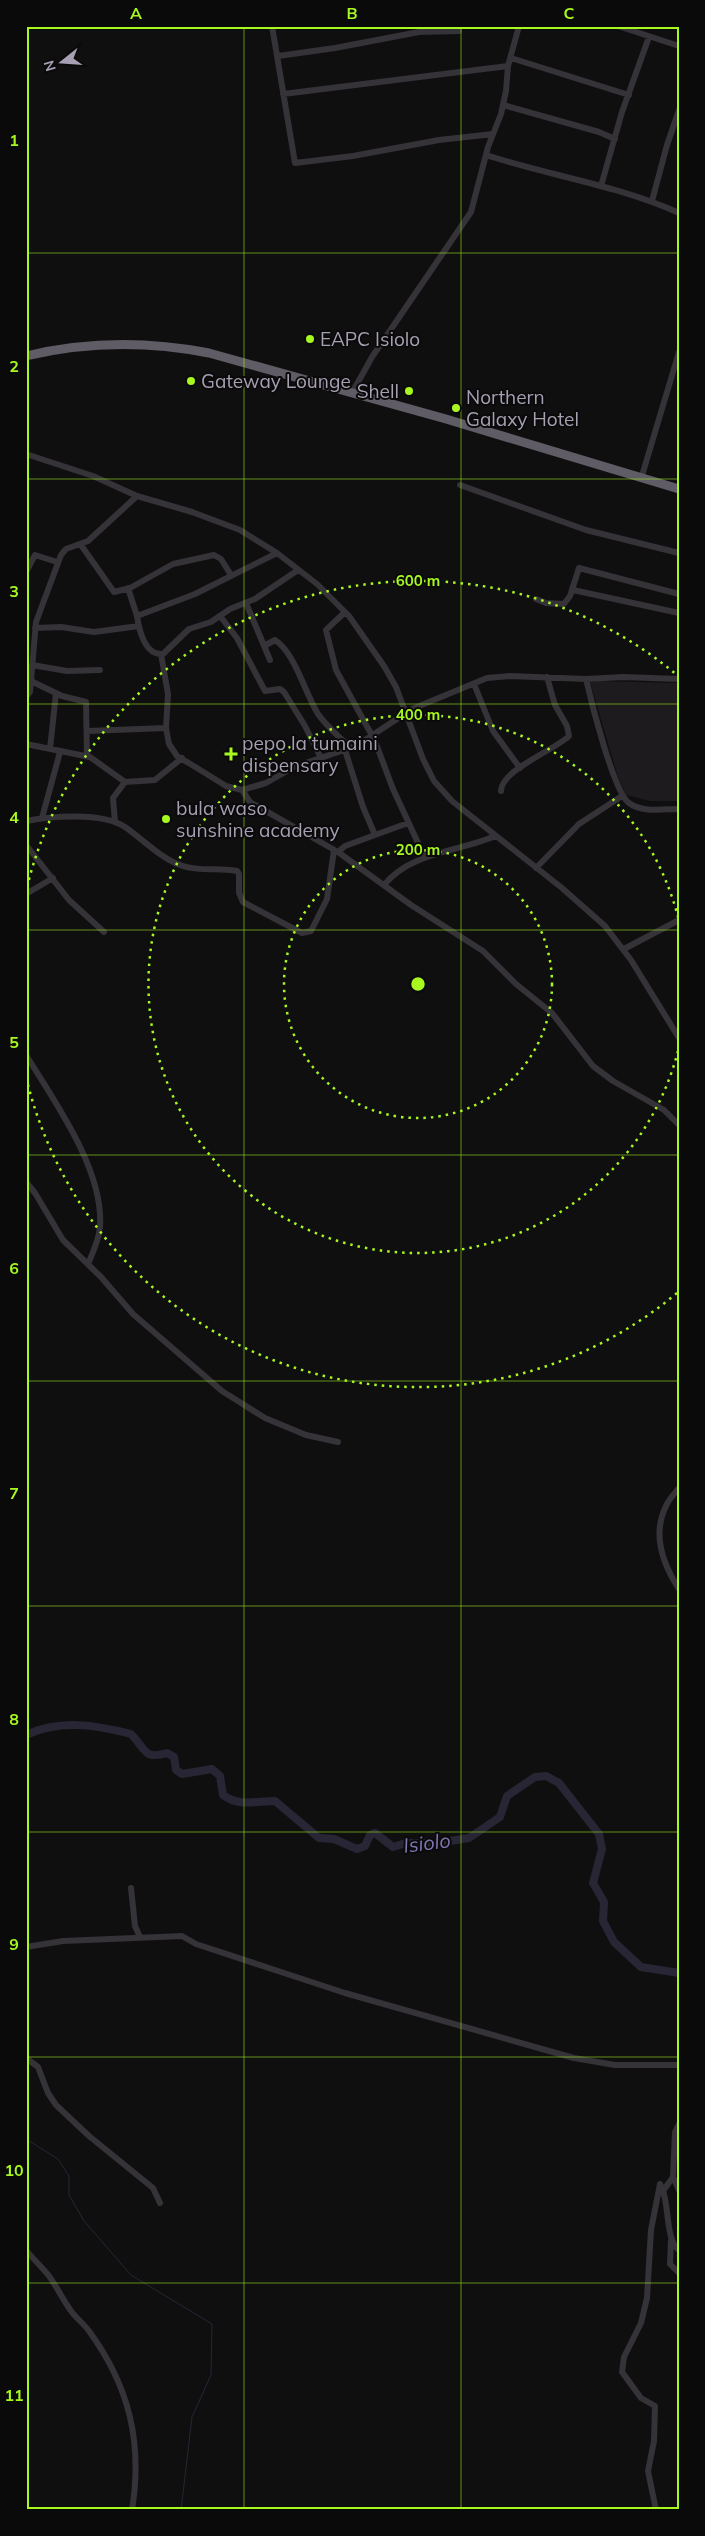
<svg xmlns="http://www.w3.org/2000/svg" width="705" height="2536" viewBox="0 0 705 2536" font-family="Mulish,sans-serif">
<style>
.built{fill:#1d1b1d}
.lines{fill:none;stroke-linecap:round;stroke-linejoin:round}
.stream{stroke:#282534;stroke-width:1}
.river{stroke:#282534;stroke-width:8}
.minor{stroke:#353238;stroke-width:6}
.highway{stroke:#605c66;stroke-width:9}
.grid{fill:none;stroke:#a6f81f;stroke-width:1;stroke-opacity:0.55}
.ring{fill:none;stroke:#a6f81f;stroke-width:2.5;stroke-dasharray:2.5 5}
.poi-dot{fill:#a6f81f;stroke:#0b0a0b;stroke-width:2}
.labels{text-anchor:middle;stroke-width:4;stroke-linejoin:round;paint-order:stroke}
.poi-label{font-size:19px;fill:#a79fb2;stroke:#0b0a0b;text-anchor:start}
.water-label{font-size:20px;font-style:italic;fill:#7f74af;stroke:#0b0a0b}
.centre{fill:#a6f81f;stroke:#0b0a0b;stroke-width:2.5}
.ring-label{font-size:15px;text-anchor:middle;font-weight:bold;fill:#a6f81f;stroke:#0b0a0b;stroke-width:4;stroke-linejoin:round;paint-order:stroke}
.neatline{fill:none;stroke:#a6f81f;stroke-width:2}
.grid-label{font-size:16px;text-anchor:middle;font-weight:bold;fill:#a6f81f}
</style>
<rect width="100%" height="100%" fill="#100f10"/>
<path class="built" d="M 598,681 L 679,683 L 679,801 L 650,801 L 626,795 L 618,777 L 590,682 Z"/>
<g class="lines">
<path class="stream" d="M 26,2139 L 58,2159 L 69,2176 L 69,2195 L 84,2221 L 131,2275 L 212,2324 L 211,2375 L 192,2417 L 181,2510"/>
<path class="river" d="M 26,1735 C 60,1719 96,1725 131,1734 C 146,1749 143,1760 167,1753 L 174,1757 L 176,1770 L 182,1774 L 212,1769 L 220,1776 L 223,1795 C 239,1807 256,1801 275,1801 L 319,1838 L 334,1839 L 357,1849 L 365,1846 L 370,1835 L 375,1833 L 393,1847 L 406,1843 L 437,1843 L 469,1838 L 500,1817 L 507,1796 L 535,1777 L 546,1776 L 559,1783 L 599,1834 L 602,1849 L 593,1883 L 604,1902 L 603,1921 L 614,1942 L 641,1967 L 679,1973"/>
<path class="minor" d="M 272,26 L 295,163 L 353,156 L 439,140 L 493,134
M 618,26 L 679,46
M 278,56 L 335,48 L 419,32 L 459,31
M 511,58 L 629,95
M 283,94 L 508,66
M 503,105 L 599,132 L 615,139
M 486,155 C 550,176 617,185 679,213
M 601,186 L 622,112 L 649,37
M 652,201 L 667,145 L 679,110
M 352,393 L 372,357 L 471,212 L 488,147 L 501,114 L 506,91 L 508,66 L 519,26
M 26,454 L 93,476 L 137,496 L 192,512 L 240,530 L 277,553 L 317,584 L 349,616 L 384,666 L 396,687 L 423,759 L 434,781 L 452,801 L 562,888 L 605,926 L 631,960 L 679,1038
M 641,479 L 679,352
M 460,485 L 586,530 L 679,553
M 81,545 L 114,592 L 130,588 L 173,564 L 214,555 L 221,559 L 231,575
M 277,553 L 195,594 L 137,616 C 139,630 145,656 163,654 L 189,629 L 211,622 L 230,609 L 255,599 L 298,570
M 26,572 L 35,555 L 57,562
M 128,588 L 137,616
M 573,590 L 679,613
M 536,599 L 546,603 L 564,604 L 570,596 L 579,568 L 679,594
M 246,603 L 270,660
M 345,612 L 326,630 L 336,670 L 375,741 L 393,789 L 425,858
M 220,616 L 237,638 L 265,691 L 280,689 L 284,692 L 305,726 L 321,758
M 35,628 L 61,627 L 94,632 L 139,626
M 264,646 L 275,640 C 295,653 305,693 318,714 C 327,727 340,737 350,748
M 161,654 L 168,694 L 166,728 L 169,744 L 177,756 L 197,768 L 226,786 L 242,790 L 266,783 L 294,767 L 356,746 L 412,709 L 487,678 L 510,676 L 586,679 L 623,677 L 679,679
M 32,665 L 67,671 L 100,670
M 586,679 C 591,701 614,793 629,803 C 642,813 664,809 679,809
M 31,681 L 62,696 L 86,702 L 87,756
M 474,684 L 493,731 L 520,768
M 26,697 L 30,692 L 36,622 L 61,555 L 66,549 L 88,541 L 137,496
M 87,731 L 166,728
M 26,744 L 90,757 L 125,782
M 50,749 L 56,693
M 345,750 L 363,807 L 375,835 L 408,823
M 242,790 L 250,802 L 338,852 L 411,905 L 483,951 L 516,984 L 552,1013 L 593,1066 L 613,1081 L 664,1110 L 679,1125
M 501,791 C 501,770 555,750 569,736 L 567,726 L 555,705 L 547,677
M 42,818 L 60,752
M 26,821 C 52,816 102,812 125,827 C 144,840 161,859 183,866 C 200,872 219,867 237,871 L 239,874 L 239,893 L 243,902 L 302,933 L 311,931 L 327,899 L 334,850
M 115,822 L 113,798 L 125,782 L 155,780 L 182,758
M 26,845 L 69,900 L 104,932
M 338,852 L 345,846 L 375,835
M 536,868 L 579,824 L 622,796
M 384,885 C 410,852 459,852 495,836
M 26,894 L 53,878
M 624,949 L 679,920
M 26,1055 C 55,1102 104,1170 100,1227 C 99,1240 93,1252 88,1264
M 26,1182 L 35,1193 L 63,1240 L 101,1277 L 133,1314 L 222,1391 L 265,1418 L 306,1435 L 338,1442
M 679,1488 C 675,1493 670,1498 667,1504 C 652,1532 662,1563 679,1589
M 131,1888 L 135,1926 L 140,1937
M 26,1947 L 63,1941 L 182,1936 L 196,1944 L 345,1993 L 574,2058 L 615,2065 L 679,2065
M 26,2058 L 38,2067 L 48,2093 L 56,2105 L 89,2136 L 153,2188 L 160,2203
M 673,2177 L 679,2190
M 663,2191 C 669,2207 666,2241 679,2250
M 671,2240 L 670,2264 L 679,2273
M 26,2250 C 33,2259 42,2267 49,2276 C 57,2287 63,2300 71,2311 C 76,2318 84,2324 89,2331 C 129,2386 143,2442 132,2510
M 656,2510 L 648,2471 L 654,2441 L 655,2406 L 641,2398 L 622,2372 L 624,2357 L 641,2323 L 647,2298 L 651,2230 L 660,2184 L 663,2191 L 673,2177 L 675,2132 L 679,2124"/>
<path class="highway" d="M 26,356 C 88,341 147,341 209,353 L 446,419 L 679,489"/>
</g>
<path class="grid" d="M 244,26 L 244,2510M 461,26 L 461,2510M 26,253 L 679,253M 26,479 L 679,479M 26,704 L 679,704M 26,930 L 679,930M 26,1155 L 679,1155M 26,1381 L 679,1381M 26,1606 L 679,1606M 26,1832 L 679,1832M 26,2057 L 679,2057M 26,2283 L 679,2283"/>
<g class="ring">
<circle cx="418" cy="984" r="134"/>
<path d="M678 1051A269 269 0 1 1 678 917"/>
<path d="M677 1293A403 403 0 0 1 27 1081M27 887A403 403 0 0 1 677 675"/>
</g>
<g class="poi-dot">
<circle cx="310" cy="339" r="5"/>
<circle cx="191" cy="381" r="5"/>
<circle cx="409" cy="391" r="5"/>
<circle cx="456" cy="408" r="5"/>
<path d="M228.5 746.5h5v5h5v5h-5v5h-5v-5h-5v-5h5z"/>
<circle cx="166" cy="819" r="5"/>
</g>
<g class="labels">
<g class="poi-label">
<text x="320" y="346">EAPC Isiolo</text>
<text x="201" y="388">Gateway Lounge</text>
<text x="399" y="398" text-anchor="end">Shell</text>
<text x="466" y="404">Northern<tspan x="466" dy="22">Galaxy Hotel</tspan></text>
<text x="242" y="750">pepo la tumaini<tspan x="242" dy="22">dispensary</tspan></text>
<text x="176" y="815">bula waso<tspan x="176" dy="22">sunshine academy</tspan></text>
</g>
<g class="water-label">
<text transform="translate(427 1843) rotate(-7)" y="7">Isiolo</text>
</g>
</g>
<circle cx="418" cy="984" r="8" class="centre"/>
<g class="ring-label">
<text x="418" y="586">600 m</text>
<text x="418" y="720">400 m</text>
<text x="418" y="855">200 m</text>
</g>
<rect width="705" height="2536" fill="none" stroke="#0b0a0b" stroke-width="55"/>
<g transform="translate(62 62) rotate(253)" stroke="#0b0a0b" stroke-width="4" paint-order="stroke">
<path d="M0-4L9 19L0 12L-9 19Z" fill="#a79fb2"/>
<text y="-8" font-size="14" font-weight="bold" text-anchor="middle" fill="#a79fb2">N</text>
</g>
<rect x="28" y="28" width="650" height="2480" class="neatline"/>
<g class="grid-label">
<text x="136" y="19">A</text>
<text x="352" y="19">B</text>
<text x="569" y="19">C</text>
<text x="14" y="146">1</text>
<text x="14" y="372">2</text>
<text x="14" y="597">3</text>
<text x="14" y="823">4</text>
<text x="14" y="1048">5</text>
<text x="14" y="1274">6</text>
<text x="14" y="1499">7</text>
<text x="14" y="1725">8</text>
<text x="14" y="1950">9</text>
<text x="14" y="2176">10</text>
<text x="14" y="2401">11</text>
</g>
</svg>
